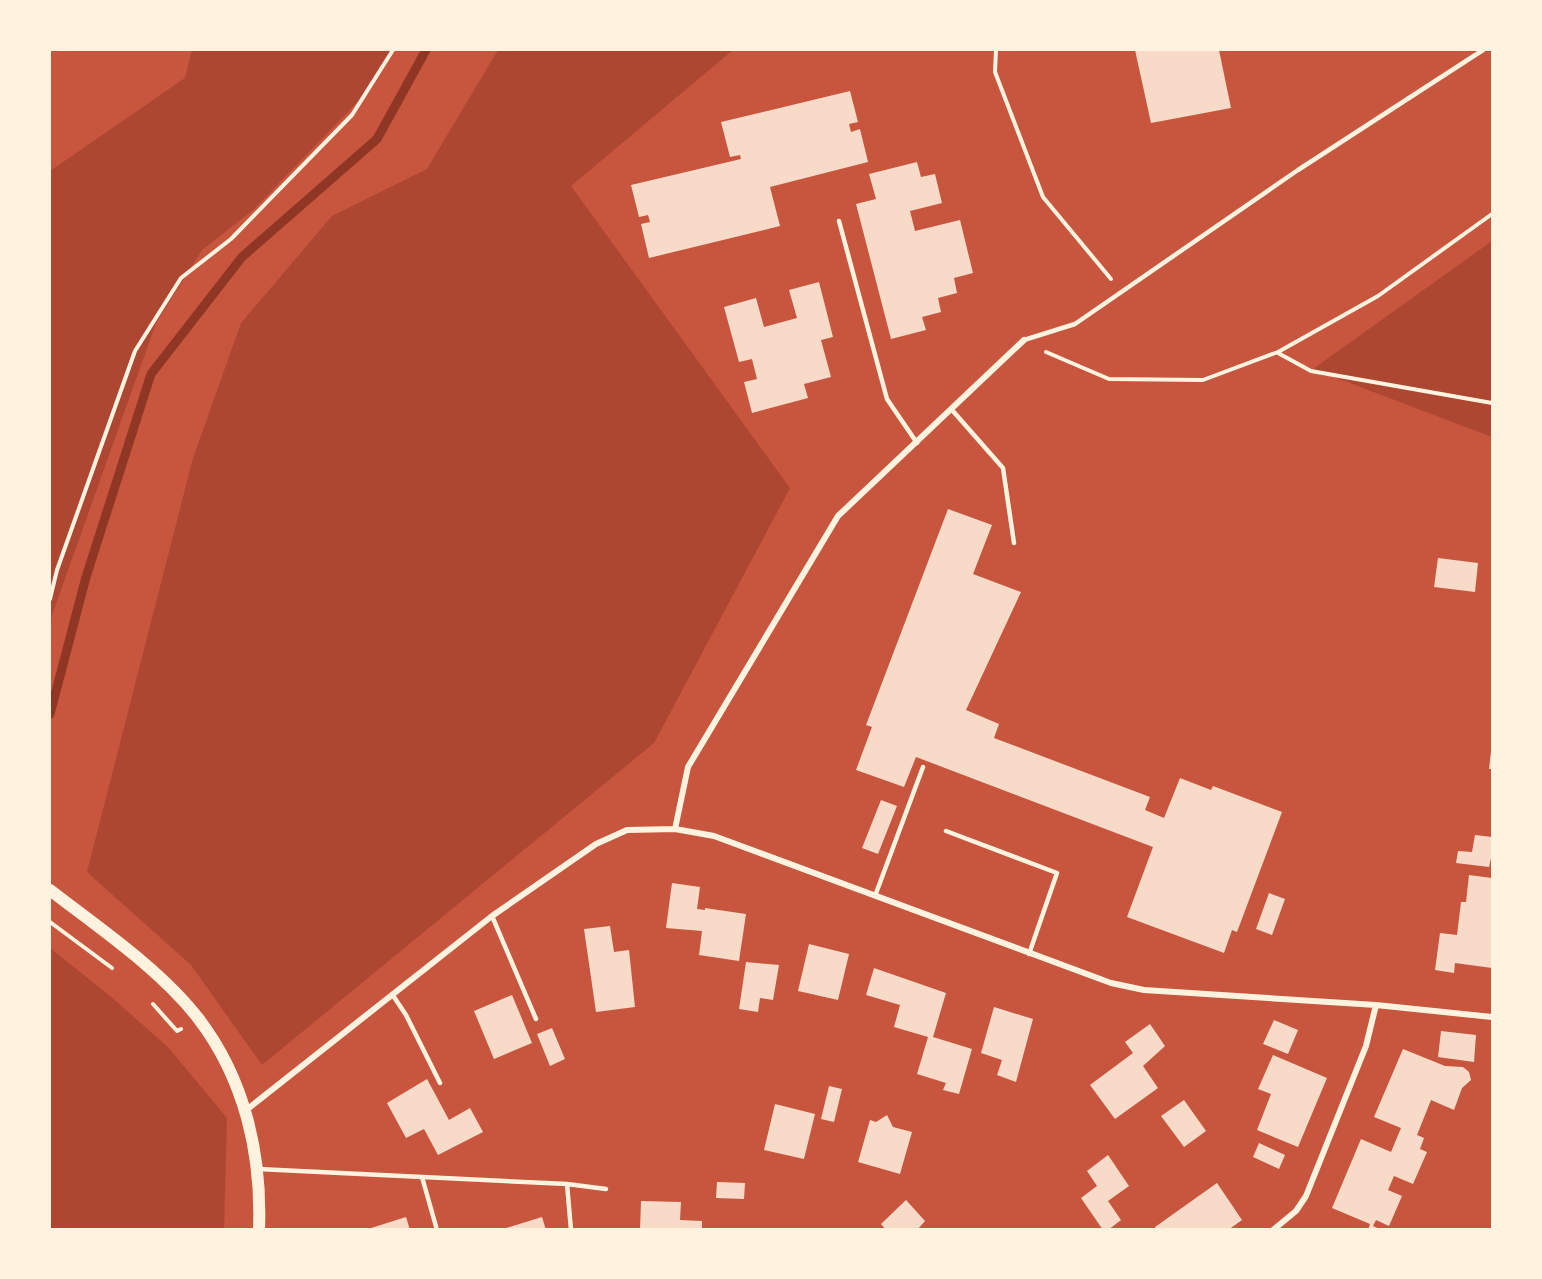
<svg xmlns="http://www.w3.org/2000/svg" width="1542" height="1279" viewBox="0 0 1542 1279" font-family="Quicksand,sans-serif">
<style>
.green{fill:#ae4732}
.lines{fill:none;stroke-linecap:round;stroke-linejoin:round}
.stream{stroke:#8f3625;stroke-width:9}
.building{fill:#f7dbc8}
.path{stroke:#fff3e0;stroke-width:4}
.service{stroke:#fff3e0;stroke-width:4.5}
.minor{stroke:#fff3e0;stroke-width:6}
.secondary{stroke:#fff3e0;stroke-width:12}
</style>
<rect width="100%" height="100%" fill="#c8553d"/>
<path class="green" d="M 192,50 L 396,50 L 372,87 L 252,211 L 202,250 L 156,323 L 50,621 L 50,171 L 185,78 Z
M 498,50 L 733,50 L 571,186 L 790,488 L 654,743 L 262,1065 L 191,965 L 87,872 L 193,458 L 241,323 L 332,216 L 427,169 Z
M 1492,241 L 1492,437 L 1313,369 Z
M 50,948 L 109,995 L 168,1047 L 227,1118 L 224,1229 L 50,1229 Z"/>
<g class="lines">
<path class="stream" d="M 50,714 L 86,577 L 151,374 L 242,257 L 377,139 L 426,50"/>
</g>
<path class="building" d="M 1135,50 L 1219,50 L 1231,108 L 1151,123 Z
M 850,91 L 858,122 L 849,124 L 851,132 L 860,129 L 868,162 L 770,187 L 780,226 L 649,258 L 641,224 L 650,222 L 648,215 L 639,217 L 631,185 L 741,159 L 740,155 L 730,157 L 721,122 Z
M 917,162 L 921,177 L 935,174 L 942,203 L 910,211 L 915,231 L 960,220 L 973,273 L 954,278 L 957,293 L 938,298 L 941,312 L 922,317 L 926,330 L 891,339 L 856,204 L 876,199 L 869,174 Z
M 819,282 L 833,337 L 821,340 L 831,377 L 804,384 L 808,398 L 752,413 L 744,382 L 757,379 L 752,359 L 739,362 L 724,307 L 756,298 L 764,327 L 797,318 L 789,290 Z
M 948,509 L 992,525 L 973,574 L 1021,592 L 966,710 L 999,724 L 994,738 L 1150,797 L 1145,810 L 1164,818 L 1180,778 L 1211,790 L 1213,786 L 1282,812 L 1237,932 L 1232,930 L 1224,953 L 1127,917 L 1153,847 L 916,757 L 904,787 L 856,770 L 872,727 L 866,725 Z
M 1438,558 L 1478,563 L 1475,592 L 1434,587 Z
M 1491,751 L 1492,751 L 1492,769 L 1489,769 Z
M 881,800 L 897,806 L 878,854 L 862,848 Z
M 1475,835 L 1492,837 L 1492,854 L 1489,867 L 1456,863 L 1458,851 L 1472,852 Z
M 1469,875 L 1492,878 L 1492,968 L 1455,963 L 1454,973 L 1435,970 L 1440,933 L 1457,935 L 1461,902 L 1466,902 Z
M 672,883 L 700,887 L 697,909 L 705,910 L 705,908 L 746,914 L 739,961 L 699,955 L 702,931 L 666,928 Z
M 1269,893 L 1285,899 L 1272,935 L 1256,929 Z
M 610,926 L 614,952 L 629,950 L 635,1007 L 596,1012 L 584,929 Z
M 809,944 L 849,954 L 838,1000 L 798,991 Z
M 746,962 L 779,965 L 773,1000 L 760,998 L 758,1012 L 739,1009 Z
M 874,968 L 946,993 L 933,1037 L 972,1049 L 959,1094 L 943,1090 L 946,1083 L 917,1074 L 928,1037 L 894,1027 L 900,1005 L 866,995 Z
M 512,995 L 532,1043 L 494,1059 L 474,1011 Z
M 994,1007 L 1033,1019 L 1016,1082 L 997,1075 L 1002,1060 L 981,1053 Z
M 1274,1020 L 1298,1030 L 1288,1054 L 1263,1044 Z
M 1150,1024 L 1165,1046 L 1143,1066 L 1158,1088 L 1115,1119 L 1090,1085 L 1133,1053 L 1125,1042 Z
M 552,1028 L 565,1059 L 550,1066 L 537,1034 Z
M 1441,1031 L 1476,1035 L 1474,1062 L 1438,1057 Z
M 1403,1049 L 1445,1066 L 1463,1067 L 1469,1072 L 1471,1080 L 1462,1088 L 1454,1110 L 1431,1100 L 1417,1135 L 1424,1138 L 1420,1149 L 1427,1152 L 1413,1184 L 1394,1176 L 1388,1190 L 1402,1196 L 1389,1226 L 1376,1220 L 1373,1226 L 1382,1230 L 1368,1230 L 1370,1224 L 1332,1208 L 1361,1139 L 1391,1152 L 1401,1128 L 1374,1117 Z
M 1273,1055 L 1327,1078 L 1298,1147 L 1257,1130 L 1271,1094 L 1258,1089 Z
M 427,1079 L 449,1120 L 470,1108 L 483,1132 L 438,1155 L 424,1129 L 406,1138 L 387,1103 Z
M 829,1086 L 842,1089 L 834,1122 L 821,1119 Z
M 1184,1100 L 1206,1131 L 1184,1147 L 1161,1116 Z
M 775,1104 L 815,1114 L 804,1159 L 764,1150 Z
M 887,1115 L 893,1127 L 912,1132 L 900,1174 L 858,1162 L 870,1120 L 876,1122 Z
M 1259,1143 L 1285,1155 L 1279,1169 L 1253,1157 Z
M 1108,1155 L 1129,1186 L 1108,1201 L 1121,1220 L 1108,1230 L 1103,1230 L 1081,1198 L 1097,1186 L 1087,1171 Z
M 717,1182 L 745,1183 L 744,1199 L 716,1198 Z
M 1217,1183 L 1242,1220 L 1228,1230 L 1157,1230 L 1155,1227 Z
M 906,1200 L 925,1221 L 917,1230 L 886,1230 L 881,1224 Z
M 641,1201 L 681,1202 L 680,1220 L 702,1221 L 702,1230 L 640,1230 Z
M 406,1217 L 410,1230 L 368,1230 L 368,1229 Z
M 542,1217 L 546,1230 L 504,1230 L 503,1229 Z"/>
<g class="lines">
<path class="path" d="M 996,50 L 995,72 L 1043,197 L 1111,279
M 1046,352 L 1109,379 L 1203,380 L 1278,352 L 1378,296 L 1492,214
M 1278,353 L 1311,371 L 1492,403
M 50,599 L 57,570 L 135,351 L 181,278 L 231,239 L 352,115 L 393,50
M 50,922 L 112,968
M 153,1004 L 177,1031 L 181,1029"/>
<path class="service" d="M 839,221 L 887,399 L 917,443
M 1024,340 L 1075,324 L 1298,170 L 1483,50
M 952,410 L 1003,468 L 1014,543
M 946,831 L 1057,873 L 1029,954
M 875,896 L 923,767
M 492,916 L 536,1019
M 392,994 L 406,1015 L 440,1083
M 258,1169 L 567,1184 L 606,1189
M 422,1177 L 437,1230
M 567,1184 L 571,1230"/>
<path class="minor" d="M 675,829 L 688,767 L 838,516 L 1024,340
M 245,1111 L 492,916 L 596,844 L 627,830 L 675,829 L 714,836 L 1111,983 L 1144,990 L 1376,1005 L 1492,1017
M 1273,1230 L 1296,1211 L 1306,1196 L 1366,1046 L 1376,1005"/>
<path class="secondary" d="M 50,890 C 99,928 160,969 198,1018 C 245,1079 262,1155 259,1230"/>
</g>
<rect width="1542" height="1279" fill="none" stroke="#fff3e0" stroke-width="102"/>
</svg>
